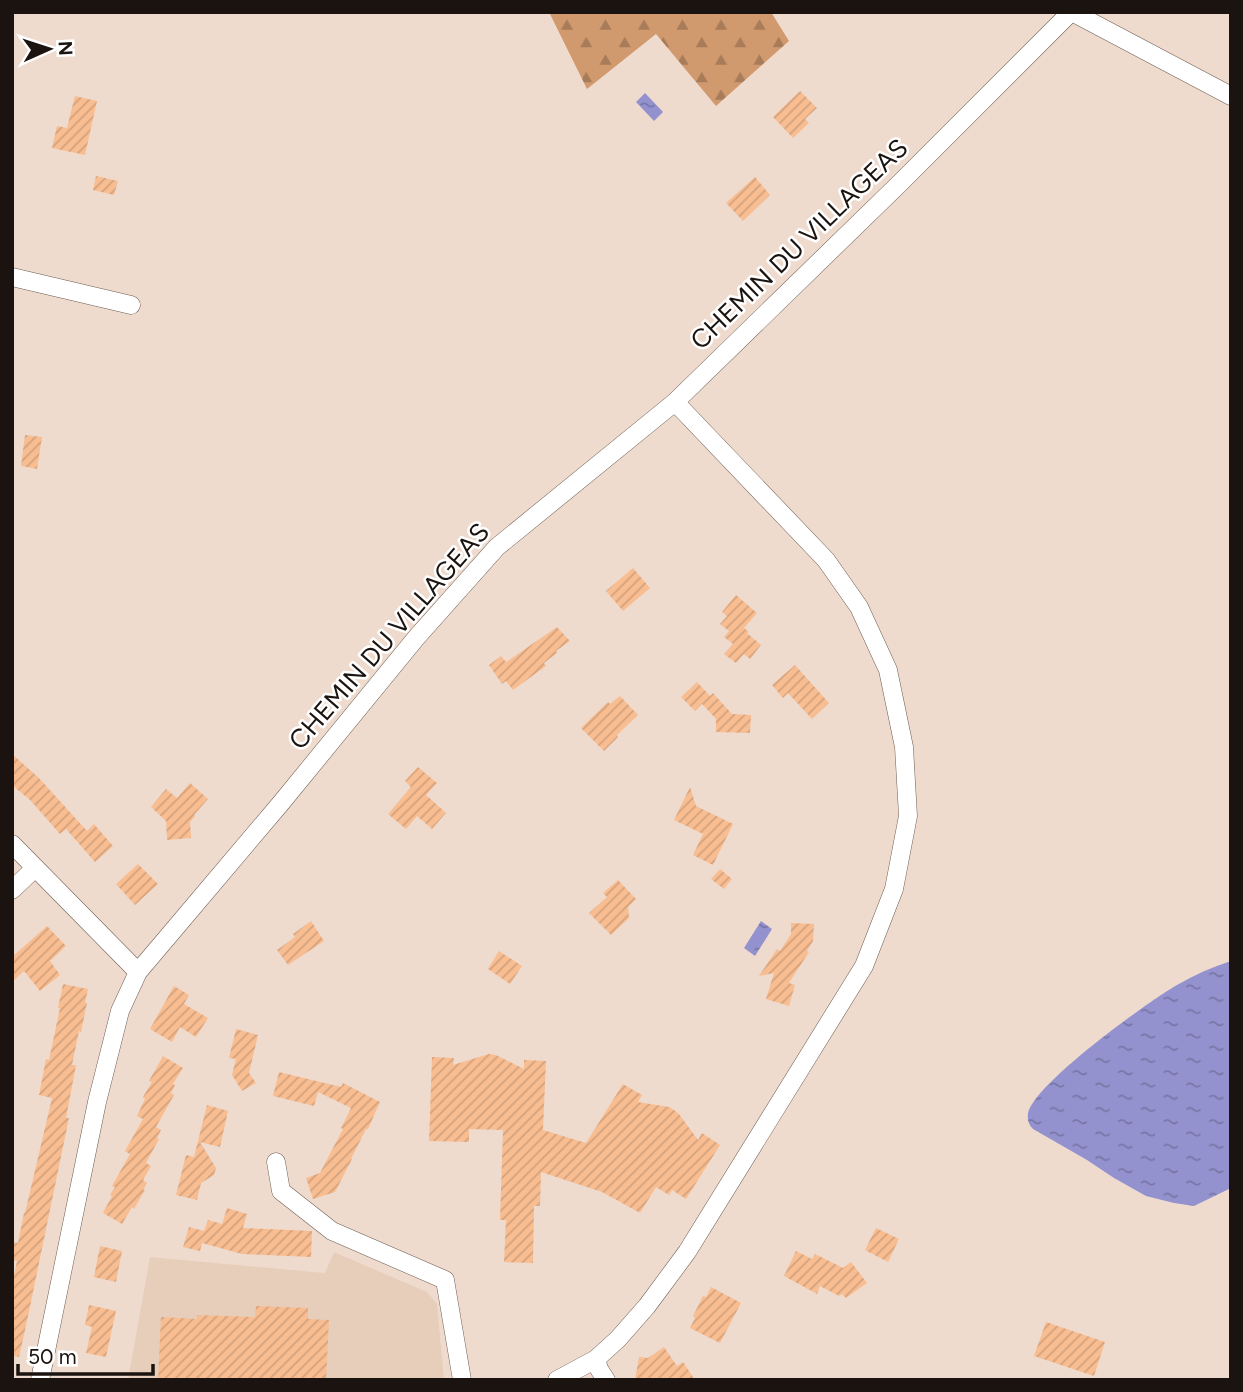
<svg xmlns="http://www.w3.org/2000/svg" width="1243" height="1392" viewBox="0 0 1243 1392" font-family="Figtree,sans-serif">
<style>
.built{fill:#e7cebb}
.forest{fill:url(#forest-firs)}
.water{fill:url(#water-ripples)}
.building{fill:url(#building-hatch)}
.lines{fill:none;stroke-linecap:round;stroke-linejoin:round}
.minor-casing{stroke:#6e5e52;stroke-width:19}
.minor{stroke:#fff;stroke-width:18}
.labels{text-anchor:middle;stroke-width:5;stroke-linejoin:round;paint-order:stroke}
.street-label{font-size:26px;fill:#1a130f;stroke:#fff}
</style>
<defs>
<pattern id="forest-firs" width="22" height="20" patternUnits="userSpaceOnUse" patternTransform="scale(1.75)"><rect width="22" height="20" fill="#d1996e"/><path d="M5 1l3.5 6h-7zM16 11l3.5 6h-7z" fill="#a97c59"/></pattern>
<pattern id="water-ripples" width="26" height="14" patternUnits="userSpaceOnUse" patternTransform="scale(1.75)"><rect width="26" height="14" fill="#9392cf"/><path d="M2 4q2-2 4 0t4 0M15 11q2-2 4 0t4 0" fill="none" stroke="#7776a6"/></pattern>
<pattern id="building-hatch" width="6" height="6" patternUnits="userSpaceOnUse" patternTransform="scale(1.75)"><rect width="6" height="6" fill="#f8bd91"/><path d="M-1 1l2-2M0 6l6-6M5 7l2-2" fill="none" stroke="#d4a27c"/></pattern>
</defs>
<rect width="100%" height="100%" fill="#efdbce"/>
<path class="built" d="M 334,1252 L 427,1292 L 437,1304 L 444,1380 L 128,1380 L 150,1257 L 325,1273 Z"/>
<path class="forest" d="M 549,12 L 771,12 L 789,41 L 716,106 L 656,34 L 587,89 Z"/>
<path class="water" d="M 645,93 L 663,112 L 654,121 L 636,102 Z
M 761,921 L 772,929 L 755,956 L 744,948 Z
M 1231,961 L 1231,1188 L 1194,1206 L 1174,1203 L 1146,1196 L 1114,1178 L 1087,1160 L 1033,1129 C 1029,1125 1027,1120 1028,1114 C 1032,1085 1149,1001 1177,985 C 1194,975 1212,967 1231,961 Z"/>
<path class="building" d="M 800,91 L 817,108 L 805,119 L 809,123 L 793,138 L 773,117 Z
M 75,96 L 97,101 L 85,155 L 52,148 L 57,126 L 67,128 Z
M 96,176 L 118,181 L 114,195 L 93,190 Z
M 755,177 L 770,195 L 743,221 L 726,203 Z
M 25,435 L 42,437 L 37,469 L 21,466 Z
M 633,568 L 650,588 L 623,611 L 606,591 Z
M 736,595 L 757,613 L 744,628 L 749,632 L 747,633 L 761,645 L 750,659 L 744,654 L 736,663 L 724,654 L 733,644 L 724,637 L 729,631 L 720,624 L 727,616 L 722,612 Z
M 557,627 L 570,641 L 556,651 L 557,653 L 544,663 L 546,666 L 513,690 L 506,681 L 502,684 L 489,665 L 501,656 L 506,662 Z
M 795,665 L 829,703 L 812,719 L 788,693 L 783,698 L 772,685 Z
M 697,682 L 710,696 L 713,693 L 732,714 L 751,715 L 750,733 L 716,732 L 716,719 L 702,704 L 695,711 L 681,697 Z
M 620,696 L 638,715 L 617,735 L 618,737 L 604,751 L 581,728 L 608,702 L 610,704 Z
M 12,754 L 39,778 L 87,831 L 94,824 L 113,846 L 95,862 L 66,829 L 60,834 L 30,800 L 12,785 Z
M 418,767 L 437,783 L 426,795 L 446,813 L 432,829 L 417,816 L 406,829 L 388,814 L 411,787 L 405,781 Z
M 190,783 L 208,799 L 194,815 L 195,816 L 190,822 L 191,838 L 167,840 L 166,821 L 151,807 L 166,789 L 177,798 Z
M 690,787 L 696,806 L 733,824 L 713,865 L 693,855 L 703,834 L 674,820 Z
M 138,864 L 158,884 L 135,905 L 116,884 Z
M 720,869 L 732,879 L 724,889 L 711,879 Z
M 618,880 L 636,899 L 628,907 L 629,918 L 611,935 L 589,913 L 607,897 L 603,893 Z
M 311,921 L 324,941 L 288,965 L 277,950 L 295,937 L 293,934 Z
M 791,923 L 814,924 L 813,941 L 807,951 L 809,952 L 789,983 L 795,985 L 789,1006 L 766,999 L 774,973 L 759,976 L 777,949 L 780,951 L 791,934 Z
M 47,926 L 66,946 L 50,961 L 60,975 L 40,991 L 24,971 L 12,982 L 12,957 Z
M 499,951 L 522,966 L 510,984 L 488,969 Z
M 63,984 L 88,989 L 85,1003 L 87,1003 L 81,1032 L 79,1031 L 72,1065 L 76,1065 L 66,1118 L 69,1118 L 27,1321 L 19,1357 L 12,1356 L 12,1284 L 17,1261 L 12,1260 L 12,1242 L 18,1243 L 24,1213 L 25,1213 L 52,1098 L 39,1095 L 46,1059 L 49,1060 L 60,1008 L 58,1008 Z
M 174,986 L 189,995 L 184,1004 L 208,1018 L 196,1037 L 180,1027 L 172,1042 L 150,1029 Z
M 236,1029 L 258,1035 L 249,1073 L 256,1083 L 242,1091 L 232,1075 L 236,1059 L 229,1058 Z
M 489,1054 L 496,1055 L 524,1069 L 524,1060 L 546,1061 L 543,1130 L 586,1143 L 623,1084 L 642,1095 L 638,1102 L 669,1107 L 674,1110 L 679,1114 L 698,1140 L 702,1133 L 720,1145 L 686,1199 L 672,1190 L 669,1195 L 656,1187 L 640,1213 L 602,1192 L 541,1172 L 540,1206 L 534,1206 L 533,1263 L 504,1262 L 506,1220 L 500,1220 L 503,1130 L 469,1129 L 469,1142 L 429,1141 L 432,1057 L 454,1058 L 453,1065 Z
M 163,1056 L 183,1068 L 173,1084 L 175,1085 L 171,1093 L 174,1095 L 156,1127 L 161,1130 L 157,1138 L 159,1139 L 146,1163 L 151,1166 L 143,1180 L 147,1183 L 143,1190 L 145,1190 L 134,1209 L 132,1207 L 122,1224 L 103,1213 L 112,1196 L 110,1195 L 115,1187 L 112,1186 L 130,1154 L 125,1151 L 143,1119 L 137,1116 L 145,1099 L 143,1097 L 152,1082 L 149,1081 Z
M 279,1072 L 341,1087 L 343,1083 L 380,1102 L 368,1129 L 366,1129 L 351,1159 L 352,1159 L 335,1192 L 313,1199 L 306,1178 L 320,1173 L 343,1129 L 341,1128 L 351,1108 L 318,1092 L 314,1106 L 273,1096 Z
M 207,1105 L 228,1111 L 220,1147 L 200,1142 L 216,1168 L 214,1175 L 201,1183 L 197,1200 L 176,1195 L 186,1155 L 194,1157 Z
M 227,1208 L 247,1214 L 243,1228 L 312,1231 L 311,1257 L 242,1254 L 202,1243 L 200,1251 L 183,1247 L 189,1227 L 204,1231 L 208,1220 L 222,1224 Z
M 876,1228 L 899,1239 L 888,1262 L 865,1250 Z
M 100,1246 L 122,1251 L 116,1282 L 94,1277 Z
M 796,1251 L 812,1259 L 815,1254 L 843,1268 L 851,1262 L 867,1283 L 846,1298 L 842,1294 L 839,1296 L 820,1286 L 817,1294 L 784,1276 Z
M 711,1287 L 741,1303 L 720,1343 L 690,1328 L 695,1318 L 693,1316 L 703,1296 L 706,1297 Z
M 89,1305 L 116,1311 L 106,1357 L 86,1353 L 92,1327 L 85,1325 Z
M 256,1306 L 308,1308 L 308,1319 L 329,1320 L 326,1380 L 158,1380 L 161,1317 L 197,1319 L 197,1315 L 255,1317 Z
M 1046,1322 L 1105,1342 L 1094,1376 L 1034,1356 Z
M 664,1347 L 677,1366 L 683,1362 L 695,1380 L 635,1380 L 639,1357 L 648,1358 Z"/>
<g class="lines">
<defs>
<path id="minor" d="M 1072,12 L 1231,96
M 12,277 L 131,305
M 12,844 L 138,972
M 12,890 L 34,869
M 276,1162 L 281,1191 L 332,1231 L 445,1280 L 462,1380
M 596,1359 L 599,1369 L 606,1380
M 40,1380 L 97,1102 L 120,1011 L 138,972 L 281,803 L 416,638 L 497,547 L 675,402 L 899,184 L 1071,12
M 557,1380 L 596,1359 L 618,1339 L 647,1306 L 687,1252 L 864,966 L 894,889 L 908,816 L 904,747 L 888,670 L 859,607 L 826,560 L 675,402"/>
</defs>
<use href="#minor" class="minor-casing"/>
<use href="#minor" class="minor"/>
</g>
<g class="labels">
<g class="street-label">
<text transform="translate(799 244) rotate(-44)" y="9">CHEMIN DU VILLAGEAS</text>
<text transform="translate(389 636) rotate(-49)" y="9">CHEMIN DU VILLAGEAS</text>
</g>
</g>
<rect width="1243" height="1392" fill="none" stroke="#1a130f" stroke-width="28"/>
<g transform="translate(49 49) rotate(87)" stroke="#ffffff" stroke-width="5" paint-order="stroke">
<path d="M0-5L12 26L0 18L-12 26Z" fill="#1a130f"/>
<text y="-10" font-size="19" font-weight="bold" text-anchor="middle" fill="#1a130f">N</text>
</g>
<path d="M18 1364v10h135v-10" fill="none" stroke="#1a130f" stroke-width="3.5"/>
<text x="28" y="1364" font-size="21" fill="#1a130f" stroke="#ffffff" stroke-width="5" paint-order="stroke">50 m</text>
</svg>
